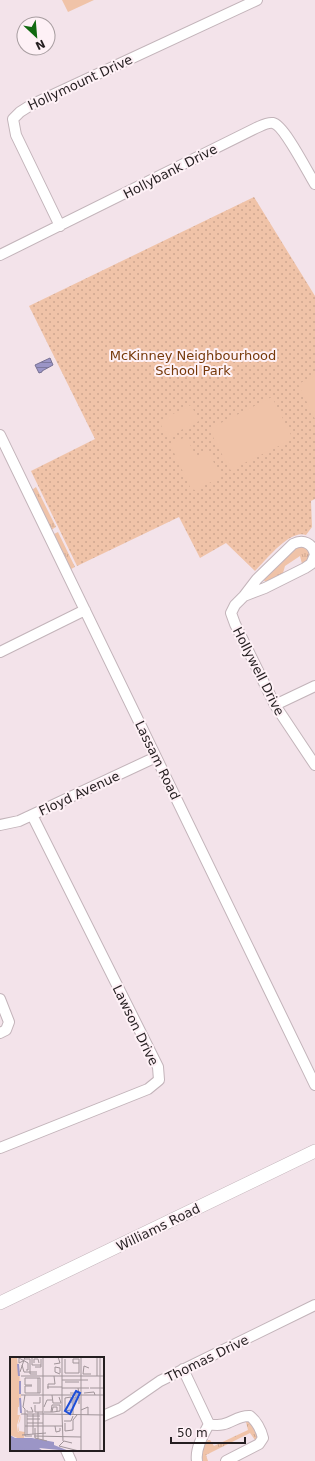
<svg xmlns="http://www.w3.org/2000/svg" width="315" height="1461" viewBox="0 0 315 1461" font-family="'DejaVu Sans',sans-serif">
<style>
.grass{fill:url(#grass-tufts)}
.park{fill:url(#park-dots)}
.garden{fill:#f0c3a8}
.water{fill:url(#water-rules);stroke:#777194}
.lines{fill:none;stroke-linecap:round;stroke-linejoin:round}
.minor-casing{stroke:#c3b4ba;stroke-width:12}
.tertiary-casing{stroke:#c3b4ba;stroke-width:14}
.minor{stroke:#fff;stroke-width:10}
.tertiary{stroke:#fff;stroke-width:13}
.labels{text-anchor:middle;stroke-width:4;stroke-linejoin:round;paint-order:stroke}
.street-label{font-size:13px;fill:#241e20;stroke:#fef1f6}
.park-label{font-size:13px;fill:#76390a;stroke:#fef1f6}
.inset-river{fill:none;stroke:#9b95c6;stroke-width:2}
.inset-road{fill:none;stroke:#a09499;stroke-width:1}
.view{fill:#1d4ed8;fill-opacity:0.15;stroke:#1d4ed8;stroke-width:2}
.inset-edge{fill:none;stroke:#241e20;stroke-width:2}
</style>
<defs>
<pattern id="grass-tufts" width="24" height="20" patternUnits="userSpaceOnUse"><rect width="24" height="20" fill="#f0c3a8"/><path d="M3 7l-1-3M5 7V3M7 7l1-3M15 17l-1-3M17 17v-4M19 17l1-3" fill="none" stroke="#cea790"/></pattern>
<pattern id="park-dots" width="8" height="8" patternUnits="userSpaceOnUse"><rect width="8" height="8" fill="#f0c3a8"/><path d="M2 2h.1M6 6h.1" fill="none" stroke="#cea790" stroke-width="1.8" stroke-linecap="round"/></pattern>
<pattern id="water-rules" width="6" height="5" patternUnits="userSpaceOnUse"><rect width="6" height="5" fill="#9b95c6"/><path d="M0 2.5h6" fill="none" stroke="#7e79a0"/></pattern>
</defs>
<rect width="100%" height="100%" fill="#f3e3ea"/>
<path class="grass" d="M 36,487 L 56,527 L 51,530 L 32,490 Z
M 58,532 L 75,567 L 71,569 L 54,534 Z
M 297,547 C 303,545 308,548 310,554 L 308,560 L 302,564 L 300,556 L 285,566 L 283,573 L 267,581 L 264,581 L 265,579 Z
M 246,1422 L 250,1422 C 254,1425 258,1434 257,1439 L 255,1440 L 250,1433 L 206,1455 L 208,1461 L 203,1461 C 199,1453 203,1447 208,1440 L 210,1440 L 214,1446 L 248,1430 Z"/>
<path class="park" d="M 254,197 L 315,296 L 315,499 L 311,501 L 312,527 L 306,535 C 290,529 266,560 255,571 L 226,543 L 200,558 L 179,517 L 77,566 L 31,471 L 95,439 L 29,306 Z"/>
<path class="garden" d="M 62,0 L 94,0 L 68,12 Z
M 315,376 L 315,419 L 298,384 Z
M 272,397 L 293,439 L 230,470 L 209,429 Z
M 191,405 L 199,421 L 167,437 L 159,421 Z
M 186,437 L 196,456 L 208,451 L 221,477 L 195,490 L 191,489 L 170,444 Z"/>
<path class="water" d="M 50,358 L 53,365 L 42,371 L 42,372 L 39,373 L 35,365 Z"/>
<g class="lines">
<defs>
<path id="minor" d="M 60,226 L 16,135 L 13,119 L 20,112 L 31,105 L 257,0
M 0,255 L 256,128 C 261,126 267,122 273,123 C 284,125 308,173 315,184
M 0,435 L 315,1085
M 244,596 L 265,588 L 305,568 L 311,564 L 315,555 C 313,543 303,539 293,544 L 257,579 L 244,596 L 235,605 L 231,613 L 235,624 L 275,705 L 315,765
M 0,652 L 85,610
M 275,705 L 315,686
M 0,825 L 19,821 L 156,757
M 0,999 L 9,1022 L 6,1030 L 0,1033
M 0,1148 L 148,1089 L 159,1080 L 158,1067 L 32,815
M 183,1369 L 209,1424
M 103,1416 L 121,1408 L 160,1381 L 315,1305
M 209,1424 C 229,1429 234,1415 250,1416 C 256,1421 261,1430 263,1438 L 259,1444 L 226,1461
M 66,1450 L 71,1461
M 197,1461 C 195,1449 203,1435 209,1424"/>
<path id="tertiary" d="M 0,1303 L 315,1151"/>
</defs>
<use href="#minor" class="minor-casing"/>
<use href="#tertiary" class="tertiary-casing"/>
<use href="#minor" class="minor"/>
<use href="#tertiary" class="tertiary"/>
</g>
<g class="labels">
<g class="street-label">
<text transform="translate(80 82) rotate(-25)" y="5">Hollymount Drive</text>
<text transform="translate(170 171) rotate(-27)" y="5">Hollybank Drive</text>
<text transform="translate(259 671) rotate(63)" y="5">Hollywell Drive</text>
<text transform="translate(158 760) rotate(64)" y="5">Lassam Road</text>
<text transform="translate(79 793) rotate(-25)" y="5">Floyd Avenue</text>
<text transform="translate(136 1025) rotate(64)" y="5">Lawson Drive</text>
<text transform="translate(158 1227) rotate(-26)" y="5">Williams Road</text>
<text transform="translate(207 1358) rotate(-26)" y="5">Thomas Drive</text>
</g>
<g class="park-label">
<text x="193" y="360">McKinney Neighbourhood<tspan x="193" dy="15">School Park</tspan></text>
</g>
</g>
<g transform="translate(10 1357)">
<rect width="94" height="94" fill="#f3e3ea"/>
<path d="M 0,0 L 7,0 L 10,30 L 9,50 L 6,50 L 7,58 L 10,58 L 7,68 L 8,76 L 0,76 Z" fill="#f0c3a8"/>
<path d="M 0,0 L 6,0 L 8,41 L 0,41 ZM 8,0 L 11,31 L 11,57 L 10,64 L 8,68 L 9,74 L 15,75 L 14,81 L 10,82 L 0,78 L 0,76 L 9,75 L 8,74 L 8,68 L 11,57 L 10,30 ZM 0,50 L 8,50 L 7,68 L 0,65 Z" fill="#f0c3a8"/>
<path d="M 0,78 L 5,81 L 22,81 L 44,85 L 44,88 L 59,94 L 29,91 L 33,94 L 0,94 Z" fill="#9b95c6"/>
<path class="inset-river" d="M 8,7 L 9,19M 10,24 L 10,37M 10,41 L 11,56M 0,86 L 16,94"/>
<path class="inset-road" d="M 22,0 L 22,8 L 31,8M 33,0 L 33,57 L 94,58M 52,0 L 52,57M 70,0 L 94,0M 71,0 L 71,58M 90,0 L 90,58M 15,2 L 20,2 L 20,17 L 27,17M 55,2 L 55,16 L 69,16 L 69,2 L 63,2 L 63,6 L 69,6M 13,4 L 9,6 L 9,1 L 18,6 L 18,13 L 16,13M 24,6 L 24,2 L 28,2 L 29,6M 44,7 L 50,6 L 48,0M 12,8 L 14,15 L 27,15M 25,10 L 31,10 L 31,2M 79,11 L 74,9 L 73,17 L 81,17M 10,15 L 15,0M 50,16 L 50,11 L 45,10 L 45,15 L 50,17M 11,19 L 94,19M 87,19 L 87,0M 52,23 L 78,23M 55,25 L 69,25M 22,28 L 15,28 L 15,21 L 30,21 L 30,36 L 15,36 L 15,29 L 22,29M 37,30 L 52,30M 52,31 L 79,31M 80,31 L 93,31M 38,32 L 38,27 L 45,27 L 44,19M 28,36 L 28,21M 60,36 L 69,36 L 68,31M 74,36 L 84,35 L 85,38M 11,38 L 94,38M 15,38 L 13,50 L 15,52M 42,38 L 43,46 L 51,46 L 49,40M 65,45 L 65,40 L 69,40 L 69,47M 23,46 L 30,46 L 30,40M 61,46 L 61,40 L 55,41 L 55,54 L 61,53M 25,48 L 25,55 L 33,55M 34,50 L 37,43 L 42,43M 15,52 L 15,79 L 22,79M 17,53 L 17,55 L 23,55 L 21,50M 71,53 L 78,50 L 78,58M 34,55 L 43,55 L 50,54 L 50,48 L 42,48 L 41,55M 42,55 L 43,50 L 47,50 L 47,54M 11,57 L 33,57 L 33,83M 52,57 L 53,84M 63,57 L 63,38M 71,58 L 71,94M 17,59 L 30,59M 17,62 L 30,62M 54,64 L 61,64 L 63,59M 17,66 L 33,66M 55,66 L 55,74 L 63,73 L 63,63 L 67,58M 15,69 L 53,69M 45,69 L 46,75 L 50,74 L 50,71M 25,71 L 25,81 L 37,84M 17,77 L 17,57M 23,77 L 23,57M 12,78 L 36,76M 24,79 L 71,80M 28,82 L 28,55M 62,86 L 54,84 L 49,89 L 69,94M 90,94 L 90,58"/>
<path class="view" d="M 66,34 L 70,36 L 60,57 L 55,54 Z"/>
<rect width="94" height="94" class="inset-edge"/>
</g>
<g transform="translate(36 36) rotate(154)"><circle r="19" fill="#fef1f6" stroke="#a79da0"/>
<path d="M0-3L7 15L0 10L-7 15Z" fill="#116910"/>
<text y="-6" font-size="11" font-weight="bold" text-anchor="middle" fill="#241e20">N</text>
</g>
<path d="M171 1437v6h74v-6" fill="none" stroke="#241e20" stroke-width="2"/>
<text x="177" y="1437" font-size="12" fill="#241e20" stroke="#fef1f6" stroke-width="3" paint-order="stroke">50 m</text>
</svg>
